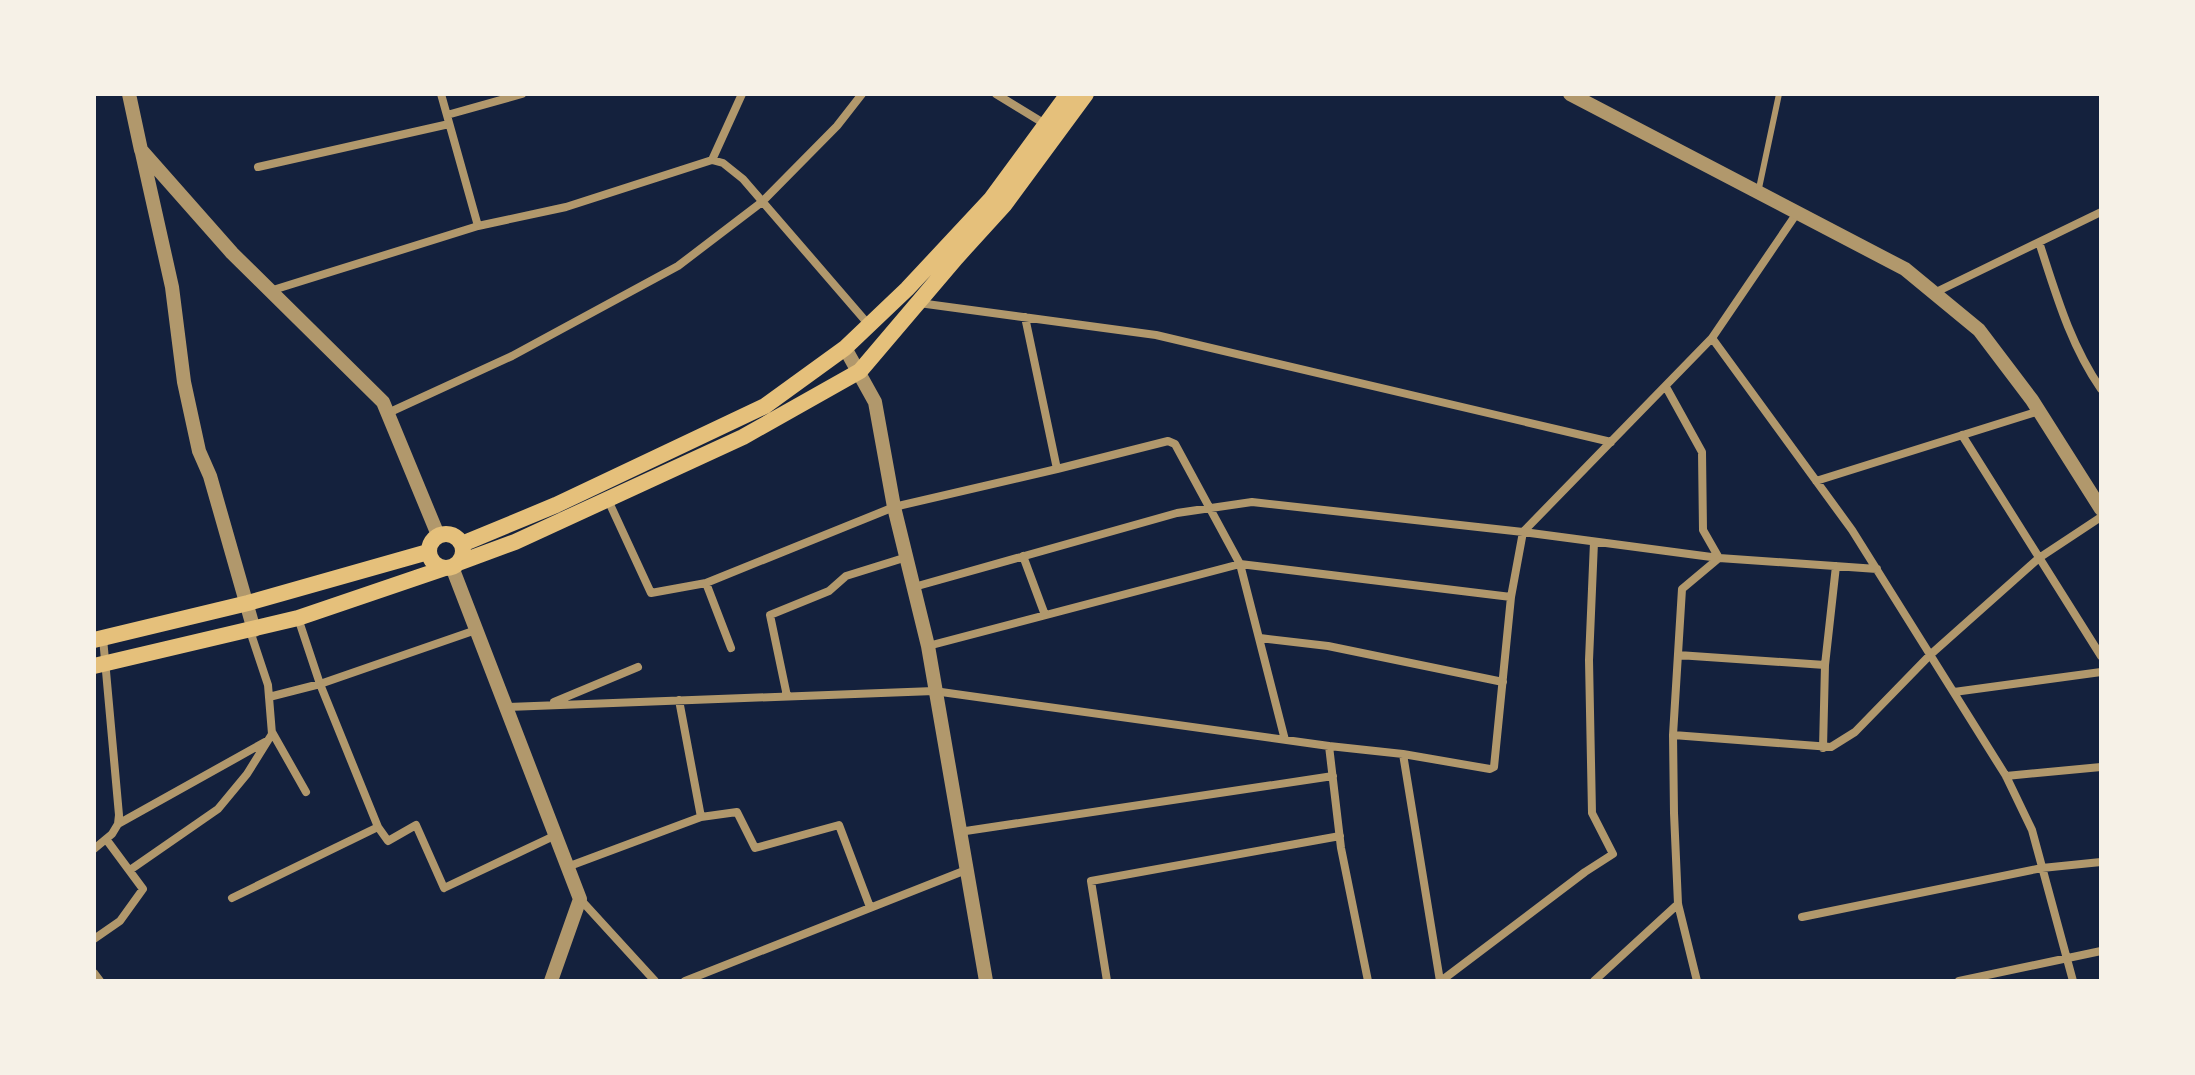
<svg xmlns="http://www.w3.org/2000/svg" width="2195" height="1075" viewBox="0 0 2195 1075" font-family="'PT Sans',sans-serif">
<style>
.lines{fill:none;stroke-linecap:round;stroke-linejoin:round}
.service{stroke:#b1986c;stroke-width:6}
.minor{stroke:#b1986c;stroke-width:8}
.tertiary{stroke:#b1986c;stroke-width:14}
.secondary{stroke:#e5c07b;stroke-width:16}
</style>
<rect width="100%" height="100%" fill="#14213d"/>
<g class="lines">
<path class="service" d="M 1758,193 L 1779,94"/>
<path class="minor" d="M 441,94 L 478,226
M 996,94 L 1045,124
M 447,115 L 522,94
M 712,160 L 742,94
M 258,167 L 449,124
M 2039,242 C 2056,294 2070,344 2101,389
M 273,290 L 478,226 L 566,207 L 712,160 L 723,163 L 743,179 L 869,325
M 1934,293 L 2101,212
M 919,303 L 1156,335 L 1611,442
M 1712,338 L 1852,530 L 2006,776 L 2032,830 L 2073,981
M 1666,387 L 1702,452 L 1703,530 L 1719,558 L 1682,589 L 1673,735 L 1674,813 L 1678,904 L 1697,981
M 388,413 L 512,356 L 678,266 L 762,202 L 837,126 L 862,94
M 1962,435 L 2101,656
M 1057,469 L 1168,441 L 1175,444 L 1240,564 L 1285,740
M 1816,481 L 2039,411
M 608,500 L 651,593 L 706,583 L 894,507 L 1057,469 L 1025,317
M 1023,556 L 1045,615
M 706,583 L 731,648
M 914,587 L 1177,513 L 1252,502 L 1523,532 L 1719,558 L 1877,569
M 298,618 L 320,684 L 476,630
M 103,638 L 119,815 L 118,824
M 1260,638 L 1328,646 L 1503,682
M 928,646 L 1240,564 L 1511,597
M 1678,655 L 1825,665
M 1954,692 L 2101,672
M 787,696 L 770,615 L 829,591 L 846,576 L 907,557
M 554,702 L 638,667
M 506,707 L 934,691 L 1329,746 L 1341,848 L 1368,981
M 272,732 L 306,792
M 1673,735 L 1831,747 L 1855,732 L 1930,655 L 2039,558 L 2101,517
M 1329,746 L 1403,754 L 1490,769 L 1494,767 L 1511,597 L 1523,532 L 1712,338 L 1797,213
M 1823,748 L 1825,665 L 1836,566
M 1403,754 L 1440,981
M 2006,776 L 2101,767
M 701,817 L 737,812 L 755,848 L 839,825 L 870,907
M 378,827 L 388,841 L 416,825 L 444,888 L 556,835
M 959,832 L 1333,776
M 94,849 L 112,834 L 118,824 L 265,742
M 567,867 L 701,817 L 679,700
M 130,870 L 218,809 L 247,774 L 272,734 L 268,685 L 250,631
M 232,898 L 378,827 L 320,684 L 269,697
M 580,899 L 655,981
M 1802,917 L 2042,868 L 2101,862
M 94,939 L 120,921 L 143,889 L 106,839
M 94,973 L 100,981
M 685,981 L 966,870
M 1107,981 L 1091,881 L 1340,836
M 1441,981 L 1585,872 L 1613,854 L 1592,813 L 1589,660 L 1594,542
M 1594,981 L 1678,904
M 1959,981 L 2101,951"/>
<path class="tertiary" d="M 129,94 L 141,150 L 232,253 L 383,402 L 438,535
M 1570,94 L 1905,269 L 1979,330 L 2032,400 L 2101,509
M 142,153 L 172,287 L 184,382 L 199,451 L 210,476 L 254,630
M 845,348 L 875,402 L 894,507 L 928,646 L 986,981
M 452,567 L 580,899 L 551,981"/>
<path class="secondary" d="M429 551a17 17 0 1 1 34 0a17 17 0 1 1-34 0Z
M 462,544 L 556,505 L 765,406 L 845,348 L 907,289 L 991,199 L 1068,94
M 458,563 L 515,542 L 743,437 L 860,371 L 956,258 L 1005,204 L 1086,94
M 94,640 L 248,603 L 428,552
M 94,666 L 298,618 L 445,568"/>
</g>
<rect width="2195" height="1075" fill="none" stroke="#f6f1e7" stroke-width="192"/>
</svg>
